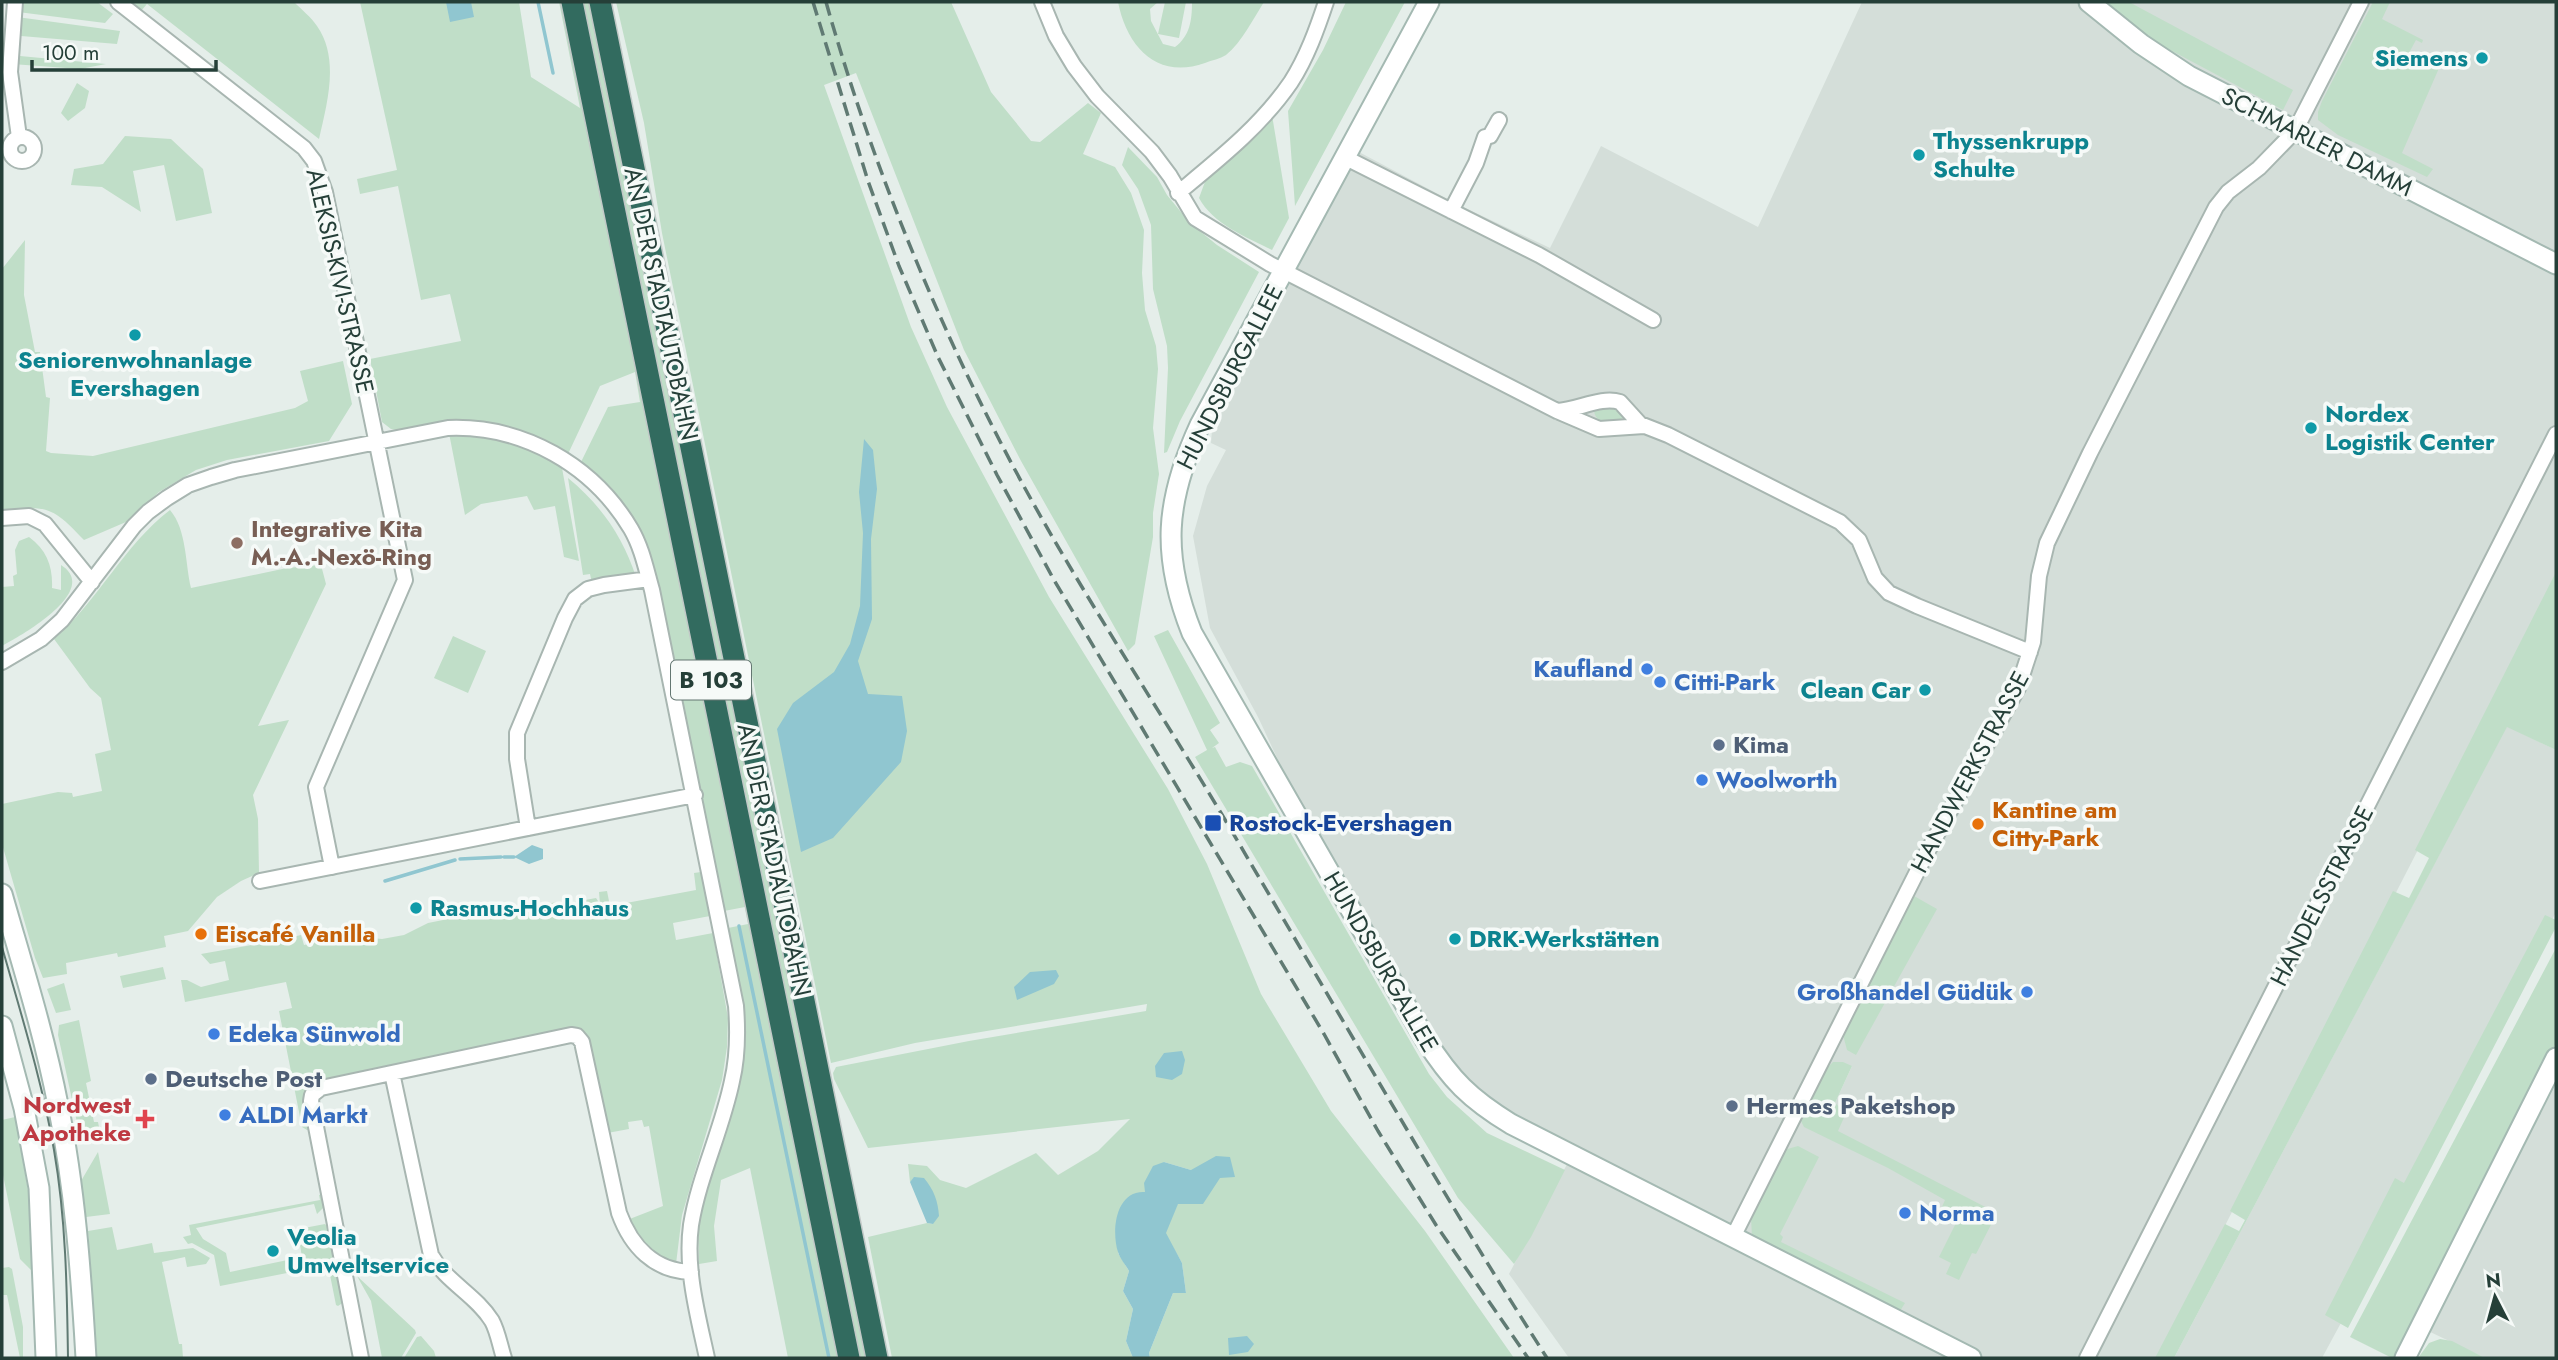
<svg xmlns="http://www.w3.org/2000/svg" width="2558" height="1360" viewBox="0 0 2558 1360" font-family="Jost,sans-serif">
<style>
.built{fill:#d4ded9;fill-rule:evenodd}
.green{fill:#c0dec8}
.water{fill:#90c6d0}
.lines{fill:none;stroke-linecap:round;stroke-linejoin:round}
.stream{stroke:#90c6d0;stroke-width:3.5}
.street-casing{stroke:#a8b6b1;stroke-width:18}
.secondary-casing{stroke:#a4b9b2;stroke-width:23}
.highway-casing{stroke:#c2c9c7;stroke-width:24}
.street{stroke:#fff;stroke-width:14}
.secondary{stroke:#fff;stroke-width:19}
.highway{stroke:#326b5f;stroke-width:21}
.tram{stroke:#607a73;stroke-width:2}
.rail{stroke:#607a73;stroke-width:3.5;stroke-dasharray:14 7;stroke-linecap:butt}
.culture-dot{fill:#0f9aa8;stroke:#f6faf8;stroke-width:2.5}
.education-dot{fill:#8d6e63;stroke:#f6faf8;stroke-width:2.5}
.shop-dot{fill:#3f7fe0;stroke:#f6faf8;stroke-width:2.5}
.service-dot{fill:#5c6f8a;stroke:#f6faf8;stroke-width:2.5}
.transit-dot{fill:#1a4fb4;stroke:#f6faf8;stroke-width:2.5}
.food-dot{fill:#e8710a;stroke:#f6faf8;stroke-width:2.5}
.health-dot{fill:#e0444e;stroke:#f6faf8;stroke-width:2.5}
.labels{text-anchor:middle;stroke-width:7;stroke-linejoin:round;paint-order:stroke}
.shield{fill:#f6faf8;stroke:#647772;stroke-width:2}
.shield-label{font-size:23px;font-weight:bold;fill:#253f38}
.culture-label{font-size:24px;font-weight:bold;fill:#0d838f;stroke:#f6faf8;text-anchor:start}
.street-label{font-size:24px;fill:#253f38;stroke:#f6faf8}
.education-label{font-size:24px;font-weight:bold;fill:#785e54;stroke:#f6faf8;text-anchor:start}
.shop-label{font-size:24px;font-weight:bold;fill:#366cbe;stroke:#f6faf8;text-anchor:start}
.service-label{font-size:24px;font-weight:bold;fill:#4e5e75;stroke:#f6faf8;text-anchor:start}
.food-label{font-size:24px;font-weight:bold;fill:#c56008;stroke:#f6faf8;text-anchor:start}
.transit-label{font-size:24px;font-weight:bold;fill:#164399;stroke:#f6faf8;text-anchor:start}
.health-label{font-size:24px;font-weight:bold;fill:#be3a42;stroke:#f6faf8;text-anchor:end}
</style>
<rect width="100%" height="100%" fill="#e5eeea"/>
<path class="built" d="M 1862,2 L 2556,2 L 2556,581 L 2157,1358 L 1569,1358 L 1509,1274 L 1574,1151 L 1509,1116 L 1469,1085 L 1442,1049 L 1313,835 L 1258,717 L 1210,628 L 1193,536 L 1207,486 L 1226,450 L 1211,443 L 1213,417 L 1357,151 L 1455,203 L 1550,248 L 1601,146 L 1758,227 ZM 1828,1066 L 1852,1066 L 1835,1103 L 1801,1121 Z
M 2507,726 L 2556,750 L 2556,912 L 2417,1182 L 2322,1358 L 2174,1358 Z
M 2556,1077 L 2556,1358 L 2485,1358 L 2426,1330 Z"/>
<path class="green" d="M 19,2 L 97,2 L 113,14 L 105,23 L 18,12 Z
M 131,2 L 294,2 C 302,10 311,17 317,26 C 340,59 327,103 319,139 L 147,4 L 141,11 Z
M 360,2 L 519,2 L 531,77 L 580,108 L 559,2 L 564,2 L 841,1358 L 788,1358 L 750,1168 L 721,1180 L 714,1226 L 717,1261 L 699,1264 L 698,1228 L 702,1198 L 731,1111 L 743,1063 L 745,1034 L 742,1001 L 728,928 L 748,924 L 745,907 L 724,911 L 638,530 C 623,503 604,483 581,462 L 608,407 L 640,402 L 635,372 L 600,386 L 568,454 L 524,434 L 401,431 L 391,429 L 382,422 L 370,359 L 461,341 L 450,294 L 421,300 L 398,186 L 360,194 L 357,179 L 397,170 Z
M 582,2 L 589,2 L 866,1358 L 858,1358 Z
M 616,2 L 951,2 L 991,92 L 1031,141 L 1040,142 L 1088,103 L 1101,113 L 1083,154 L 1115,167 L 1131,193 L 1144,230 L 1142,273 L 1145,310 L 1156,346 L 1158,369 L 1153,428 L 1159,474 L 1153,513 L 1153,537 L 1135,644 L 1128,651 L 1021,461 L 964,350 L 856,73 L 824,85 L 911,327 L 947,407 L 1049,597 L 1168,789 L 1207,864 L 1261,994 L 1331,1111 L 1425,1231 L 1514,1358 L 1150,1358 L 1149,1353 L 1173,1293 L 1186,1293 L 1182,1263 L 1165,1233 L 1178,1203 L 1203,1204 L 1191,1170 L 1164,1162 L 1146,1192 L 1118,1253 L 1129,1271 L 1123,1291 L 1133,1309 L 1126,1341 L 1133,1358 L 892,1358 L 868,1237 L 927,1223 L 933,1224 L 914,1178 L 910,1182 L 908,1164 L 927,1166 L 940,1180 L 966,1188 L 1036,1153 L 1058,1175 L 1098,1151 L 1130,1119 L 868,1148 L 834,1079 L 833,1073 L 836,1067 L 969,1041 L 1146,1011 L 1147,1004 L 915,1043 L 831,1063 L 662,233 L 644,123 Z
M 1118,2 L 1158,2 L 1150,9 L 1151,21 L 1163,44 L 1175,47 C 1190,36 1192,20 1192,2 L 1264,2 C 1253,19 1242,42 1226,55 C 1220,59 1212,60 1205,63 C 1157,80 1127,47 1118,2 Z
M 1165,2 L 1186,2 L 1179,38 L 1158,34 Z
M 1346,2 L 1405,2 L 1295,206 L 1288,111 L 1323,50 Z
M 2105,2 L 2129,2 L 2293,90 L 2283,110 L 2142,35 Z
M 2373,2 L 2390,2 L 2382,19 L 2423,40 L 2422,43 L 2416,40 L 2410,51 L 2428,60 L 2432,54 L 2443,59 L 2402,153 L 2433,169 L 2427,177 L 2338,135 L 2318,120 L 2318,112 L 2322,101 Z
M 17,17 L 120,31 L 117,44 L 21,36 L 20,56 L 106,64 L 80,69 L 12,64 Z
M 77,83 L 89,91 L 85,108 L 68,121 L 61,113 Z
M 1272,115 L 1289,218 L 1272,250 C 1246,237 1213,224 1199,198 L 1206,179 Z
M 125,136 L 171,139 L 203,169 L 212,213 L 176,221 L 164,165 L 133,171 L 141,212 L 102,187 L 71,185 L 74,169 L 103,164 Z
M 1128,147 L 1157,177 L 1167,195 L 1190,223 L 1217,245 L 1259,272 L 1180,421 L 1167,452 L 1164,453 L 1168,368 L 1167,346 L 1153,289 L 1151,225 L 1138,189 L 1122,165 Z
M 25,240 L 24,295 L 35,352 L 40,352 L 46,397 L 50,398 L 46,451 L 51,453 L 93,456 L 295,408 L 308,401 L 300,371 L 343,361 L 352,404 L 329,441 L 227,460 L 196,470 L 159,492 L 126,522 L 84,540 C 52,506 47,505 2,511 L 2,269 Z
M 1612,404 L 1624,414 L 1621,421 C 1611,426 1596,424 1594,411 Z
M 466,427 L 560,457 L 579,561 L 564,557 L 555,506 L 534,510 L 527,496 L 481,504 L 465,515 L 448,428 Z
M 568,478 C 601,505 623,537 636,577 L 592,583 L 590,574 L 583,575 Z
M 170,510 C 187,530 185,563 191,588 L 287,568 L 321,565 L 326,584 L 258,726 L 289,720 L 253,795 L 258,819 L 259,873 L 241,881 L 217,897 L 188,931 L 164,936 L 166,947 L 118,957 L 117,953 L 66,963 L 67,974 L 43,978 L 35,958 L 2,844 L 2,804 L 58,792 L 72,793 L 73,797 L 102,791 L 95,754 L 111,750 L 101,698 L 90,688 L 54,639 C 98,601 124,545 170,510 Z
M 29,537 C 47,550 53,567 52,588 L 61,590 L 61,565 C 101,590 23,635 2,646 L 2,587 L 14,586 L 13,576 L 17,574 L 15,550 L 19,541 Z
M 2556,572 L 2556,750 L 2507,727 L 2174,1358 L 2155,1358 L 2225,1224 L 2239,1231 L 2245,1220 L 2230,1211 L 2393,891 L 2409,898 L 2429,858 L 2415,850 Z
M 1168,630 L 1220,723 L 1210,730 L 1219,743 L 1212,748 L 1215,747 L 1226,767 L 1240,762 L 1252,766 L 1429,1074 L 1447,1097 L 1487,1133 L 1565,1170 L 1531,1237 L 1514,1264 L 1458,1198 L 1195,757 L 1207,750 L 1154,636 Z
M 453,636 L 486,651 L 468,693 L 434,678 Z
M 701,872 L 710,916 L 673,923 L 676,940 L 713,933 L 728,1018 L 727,1047 L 722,1080 L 682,1215 L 675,1272 L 657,1264 L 622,1222 L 663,1206 L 649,1126 L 644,1127 L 642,1120 L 628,1122 L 629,1129 L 602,1134 L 577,1036 L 315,1092 L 316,1128 L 307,1130 L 302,1127 L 279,1011 L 292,1008 L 286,982 L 185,1002 L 181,980 L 187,980 L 201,987 L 229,980 L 225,961 L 210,964 L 201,954 L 269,942 L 269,939 L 283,936 L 284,939 L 301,935 L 304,945 L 329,939 L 353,936 L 382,939 L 404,935 L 428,923 L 478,913 L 477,909 L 496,908 L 498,916 L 507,915 L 507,911 L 542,909 L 542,905 L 557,902 L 558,905 L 596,898 L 600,904 L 599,892 L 607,891 L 610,906 L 696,890 L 694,873 Z
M 1914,896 L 1937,909 L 1856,1055 L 1847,1050 L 1843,1035 L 1846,1027 Z
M 2545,915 L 2556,920 L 2556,927 L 2348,1328 L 2325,1315 L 2395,1178 L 2404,1183 Z
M 2556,948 L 2556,1043 L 2396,1358 L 2392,1358 L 2350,1337 Z
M 163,967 L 166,979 L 123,988 L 120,976 Z
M 64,983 L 71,1010 L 56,1013 L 47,989 Z
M 79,1020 L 91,1081 L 86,1083 L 94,1122 L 98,1122 L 101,1137 L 97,1142 L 84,1144 L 81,1141 L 58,1035 L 59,1025 Z
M 1833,1062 L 1843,1062 L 1852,1066 L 1835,1103 L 1846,1113 L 1838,1131 L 1997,1213 L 1976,1254 L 1972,1253 L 1959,1280 L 1946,1274 L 1951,1263 L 1939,1257 L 1958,1219 L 1941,1209 L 1945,1200 L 1888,1168 L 1804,1127 L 1801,1121 L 1825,1070 Z
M 15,1117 L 29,1196 L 33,1272 L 20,1259 L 2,1170 L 2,1120 Z
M 1798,1146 L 1819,1157 L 1780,1234 L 1783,1237 L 1781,1242 L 1905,1303 L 1900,1311 L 1752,1237 L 1751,1218 L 1784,1150 Z
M 98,1152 L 110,1214 L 86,1217 L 81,1181 Z
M 322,1194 L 324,1207 L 317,1214 L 314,1204 L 196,1228 L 203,1239 L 226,1253 L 230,1272 L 302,1257 L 300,1245 L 303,1244 L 302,1237 L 298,1237 L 297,1232 L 304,1228 L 325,1224 L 329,1229 L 344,1302 L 338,1306 L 336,1305 L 328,1265 L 220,1286 L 214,1255 L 192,1243 L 188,1244 L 183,1237 L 191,1235 L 189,1225 L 320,1200 L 319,1195 Z
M 112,1227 L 117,1250 L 152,1243 L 154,1253 L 193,1248 L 210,1258 L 206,1264 L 187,1267 L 185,1257 L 162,1262 L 179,1344 L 182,1344 L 183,1358 L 97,1358 L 88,1231 Z
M 9,1267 L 12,1269 L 23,1327 L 23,1358 L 20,1358 L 7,1295 L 2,1295 L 2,1268 Z
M 357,1276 L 415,1330 L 416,1333 L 401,1358 L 382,1358 L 371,1301 Z
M 421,1336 L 434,1351 L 436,1358 L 404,1358 L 417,1337 Z
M 2440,1339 L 2452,1341 L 2485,1358 L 2418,1358 L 2429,1343 Z"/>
<path class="water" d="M 446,2 L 471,2 L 474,17 L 450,22 Z
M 864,439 L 873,450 L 877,489 L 871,539 L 872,619 L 858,661 L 868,694 L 902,696 L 907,731 L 901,762 L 833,838 L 801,852 L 777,729 L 793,703 L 834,672 L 850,644 L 860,606 L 863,533 L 859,492 Z
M 532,845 L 543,849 L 543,859 L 529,864 L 514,857 Z
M 1056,970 L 1059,976 L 1054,984 L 1017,1000 L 1014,987 L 1030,972 Z
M 1182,1051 L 1185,1060 L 1182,1074 L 1172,1080 L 1156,1077 L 1155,1066 L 1164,1053 Z
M 1216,1156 L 1230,1157 L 1235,1177 L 1220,1178 L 1203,1204 L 1178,1204 L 1166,1233 L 1182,1263 L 1186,1293 L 1173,1293 L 1149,1353 L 1150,1358 L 1133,1358 L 1126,1341 L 1133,1309 L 1123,1291 L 1129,1271 C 1126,1265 1120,1259 1118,1252 C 1111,1230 1116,1190 1145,1192 L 1144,1183 L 1153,1166 L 1164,1162 L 1191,1170 Z
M 914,1177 L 924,1178 C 934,1190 938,1201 939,1216 L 933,1224 L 927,1223 L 910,1182 Z
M 1247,1336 L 1254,1344 L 1248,1352 L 1229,1355 L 1228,1338 Z"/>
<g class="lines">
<path class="stream" d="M 538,2 L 553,73
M 504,857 L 514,857
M 460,859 L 501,857
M 385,881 L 455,860
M 739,926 L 829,1358"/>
<defs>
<path id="street" d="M 15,2 L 10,72 L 19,137
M 118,2 L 304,148 L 314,161 L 325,192 L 405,580 L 316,787 L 332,867
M 1042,2 L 1056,36 L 1074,66 L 1097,96 L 1152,152 L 1170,176 L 1195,218 L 1270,264 L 1557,411 L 1599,429 L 1644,426
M10 149a12 12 0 1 1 24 0a12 12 0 1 1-24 0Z
M 1344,157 L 1539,255 L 1653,320
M 1178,193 C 1219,159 1261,126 1291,82 C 1307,57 1317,29 1326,2
M 1451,211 L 1476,163 L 1485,137 L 1490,136 L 1499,120
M 1557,411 C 1578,410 1601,396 1620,402 L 1640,424 L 1668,435 L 1840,522 L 1859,540 L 1875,578 L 1889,593 L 1917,606 L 2030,652
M 2,518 L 29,516 L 45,524 L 92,582
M 2,662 L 41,639 L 62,620 L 134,526 L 148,512 L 167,498 L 188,485 L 211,477 L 235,470 L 448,428 C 523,425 593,465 631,529 C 642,548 646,569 652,590 L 736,1006 C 738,1032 738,1056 732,1081 C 722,1130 699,1176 691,1225 C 685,1269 698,1316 707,1358
M 528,828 L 517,759 L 517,733 L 565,618 L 575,599 L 588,589 L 604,585 L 649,579
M 260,881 L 695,795
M 392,1073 L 431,1255 C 446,1282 476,1295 492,1321 C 498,1332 500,1346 504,1358
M 1733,1237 L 1925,856 L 2018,688 L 2033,642 L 2039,576 L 2047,543 L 2090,453 L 2216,207 L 2228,192 L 2259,168 L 2295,131 L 2361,2
M 361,1358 L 311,1101 L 312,1095 L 321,1088 L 571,1035 L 577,1036 L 582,1042 L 619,1213 C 631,1246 654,1271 691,1272
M 2087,1358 L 2556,434"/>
<path id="secondary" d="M 1429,2 L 1200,425 C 1165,501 1161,555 1192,633 L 1425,1039 C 1451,1080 1470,1099 1511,1124 L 1971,1358
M 2089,2 L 2141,44 L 2189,76 L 2556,264
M 2,894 C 22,964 44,1033 58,1105 C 75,1188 81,1273 86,1358
M 2,1026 L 24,1108 L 39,1188 L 46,1358
M 2405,1358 L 2556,1058"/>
<path id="highway" d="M 572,2 L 849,1358
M 600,2 L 877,1358"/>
</defs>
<use href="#street" class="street-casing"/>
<use href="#secondary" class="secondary-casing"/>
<use href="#highway" class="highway-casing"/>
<use href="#street" class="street"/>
<use href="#secondary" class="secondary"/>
<use href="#highway" class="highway"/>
<path class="tram" d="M 2,947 C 21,1014 42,1081 54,1150 C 66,1219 67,1289 68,1358"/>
<path class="rail" d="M 813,2 L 868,181 L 899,266 L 938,357 L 997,475 L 1054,580 L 1324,1034 L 1378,1131 L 1436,1225 L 1528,1358
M 826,2 C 872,164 935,319 1014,468 C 1077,586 1152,698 1221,813 C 1329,995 1433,1180 1547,1358"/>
</g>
<g class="culture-dot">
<circle cx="2482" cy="58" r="7"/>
<circle cx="1919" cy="155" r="7"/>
<circle cx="135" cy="335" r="7"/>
<circle cx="2311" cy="428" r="7"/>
<circle cx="1925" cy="690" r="7"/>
<circle cx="416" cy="908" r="7"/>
<circle cx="1455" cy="939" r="7"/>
<circle cx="273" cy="1251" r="7"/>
</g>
<circle class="education-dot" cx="237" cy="543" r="7"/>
<g class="shop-dot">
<circle cx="1647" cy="669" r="7"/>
<circle cx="1660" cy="682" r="7"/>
<circle cx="1702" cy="780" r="7"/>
<circle cx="2027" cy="992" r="7"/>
<circle cx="214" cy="1034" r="7"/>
<circle cx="225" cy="1115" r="7"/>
<circle cx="1905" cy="1213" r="7"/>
</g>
<g class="service-dot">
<circle cx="1719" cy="745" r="7"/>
<circle cx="151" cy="1079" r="7"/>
<circle cx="1732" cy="1106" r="7"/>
</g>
<rect class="transit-dot" x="1204" y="814" width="18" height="18" rx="3.5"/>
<g class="food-dot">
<circle cx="1978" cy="824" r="7"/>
<circle cx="201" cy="934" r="7"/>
</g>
<path class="health-dot" d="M141.5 1108.5h7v7h7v7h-7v7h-7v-7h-7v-7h7z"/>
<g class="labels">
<rect class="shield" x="671" y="660.5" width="80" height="39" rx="5"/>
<g class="shield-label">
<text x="711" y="688">B 103</text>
</g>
<g class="culture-label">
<text x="2468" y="66" text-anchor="end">Siemens</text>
<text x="1933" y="149">Thyssenkrupp<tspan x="1933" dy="28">Schulte</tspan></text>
<text x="135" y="368" text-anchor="middle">Seniorenwohnanlage<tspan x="135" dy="28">Evershagen</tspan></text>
<text x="2325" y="422">Nordex<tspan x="2325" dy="28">Logistik Center</tspan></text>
<text x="1911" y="698" text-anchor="end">Clean Car</text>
<text x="430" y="916">Rasmus-Hochhaus</text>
<text x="1469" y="947">DRK-Werkstätten</text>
<text x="287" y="1245">Veolia<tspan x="287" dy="28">Umweltservice</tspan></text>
</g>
<g class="street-label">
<text transform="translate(2317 142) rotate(27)" y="8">SCHMARLER DAMM</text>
<text transform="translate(340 281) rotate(77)" y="8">ALEKSIS-KIVI-STRASSE</text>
<text transform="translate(661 304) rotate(78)" y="8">AN DER STADTAUTOBAHN</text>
<text transform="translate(1230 377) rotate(-63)" y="8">HUNDSBURGALLEE</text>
<text transform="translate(1970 772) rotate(-62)" y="8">HANDWERKSTRASSE</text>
<text transform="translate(774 860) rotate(78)" y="8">AN DER STADTAUTOBAHN</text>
<text transform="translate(2322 896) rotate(-63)" y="8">HANDELSSTRASSE</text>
<text transform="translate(1381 962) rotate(60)" y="8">HUNDSBURGALLEE</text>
</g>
<g class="education-label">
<text x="251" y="537">Integrative Kita<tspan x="251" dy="28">M.-A.-Nexö-Ring</tspan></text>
</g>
<g class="shop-label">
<text x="1633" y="677" text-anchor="end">Kaufland</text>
<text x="1674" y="690">Citti-Park</text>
<text x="1716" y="788">Woolworth</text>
<text x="2013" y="1000" text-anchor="end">Großhandel Güdük</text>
<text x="228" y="1042">Edeka Sünwold</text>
<text x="239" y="1123">ALDI Markt</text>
<text x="1919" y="1221">Norma</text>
</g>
<g class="service-label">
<text x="1733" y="753">Kima</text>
<text x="165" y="1087">Deutsche Post</text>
<text x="1746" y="1114">Hermes Paketshop</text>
</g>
<g class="food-label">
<text x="1992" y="818">Kantine am<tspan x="1992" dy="28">Citty-Park</tspan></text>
<text x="215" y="942">Eiscafé Vanilla</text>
</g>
<g class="transit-label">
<text x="1229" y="831">Rostock-Evershagen</text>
</g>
<g class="health-label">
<text x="131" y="1113">Nordwest<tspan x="131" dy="28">Apotheke</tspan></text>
</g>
</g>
<rect width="2558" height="1360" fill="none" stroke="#253f38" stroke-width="7"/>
<g transform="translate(2495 1297) rotate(354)" stroke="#f6faf8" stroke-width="5" paint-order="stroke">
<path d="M0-5L12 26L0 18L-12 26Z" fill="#253f38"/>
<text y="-10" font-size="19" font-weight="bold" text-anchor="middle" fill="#253f38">N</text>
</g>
<path d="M32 60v10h184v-10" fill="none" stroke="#253f38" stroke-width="3.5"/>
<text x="42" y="60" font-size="21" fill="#253f38" stroke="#f6faf8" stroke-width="5" paint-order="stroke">100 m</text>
</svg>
